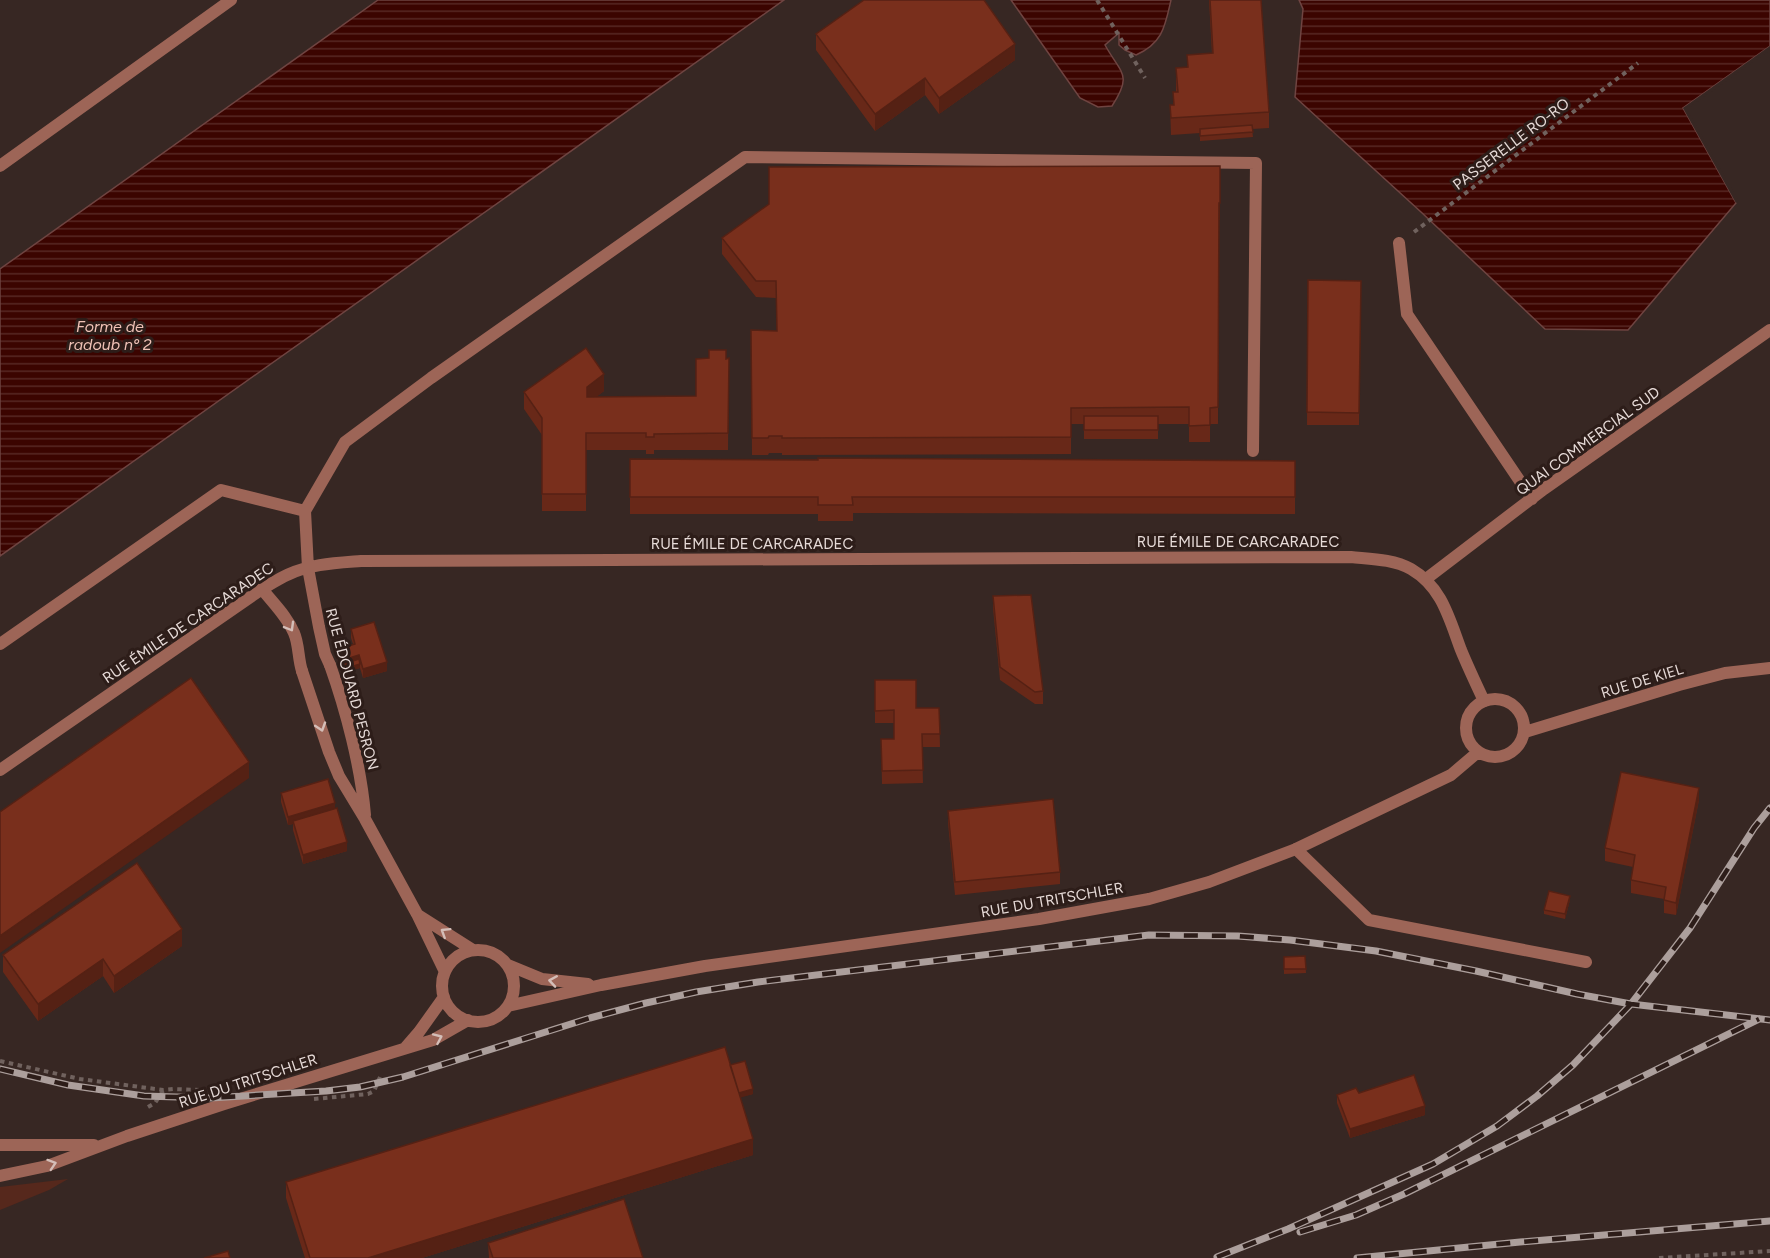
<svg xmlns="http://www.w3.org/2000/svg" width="1770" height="1258" viewBox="0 0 1770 1258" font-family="Figtree,sans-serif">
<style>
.green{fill:#56281c}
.water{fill:url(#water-rules);stroke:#6f4441;stroke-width:1.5}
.pier{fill:#372723}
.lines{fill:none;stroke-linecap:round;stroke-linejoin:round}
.path{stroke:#70625e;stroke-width:4;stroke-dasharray:4.5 4.5;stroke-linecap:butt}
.service{stroke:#9d6557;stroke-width:12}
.minor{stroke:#9d6557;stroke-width:12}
.rail-casing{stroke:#ac9f9c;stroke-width:7}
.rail{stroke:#2d1d19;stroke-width:4.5;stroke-dasharray:14;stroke-linecap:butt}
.wall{fill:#682818}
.shaded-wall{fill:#552114}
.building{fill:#792f1c;stroke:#552114;stroke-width:1.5}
.oneway{stroke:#d4beb8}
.labels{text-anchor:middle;stroke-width:6;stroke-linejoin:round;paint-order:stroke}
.street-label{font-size:15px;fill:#e7dbd8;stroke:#2d1d19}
.water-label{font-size:16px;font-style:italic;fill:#f0c2b6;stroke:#2d1d19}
</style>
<defs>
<pattern id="water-rules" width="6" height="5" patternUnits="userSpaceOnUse" patternTransform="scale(1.5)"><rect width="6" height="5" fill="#3b0400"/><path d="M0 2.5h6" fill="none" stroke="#572824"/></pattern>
</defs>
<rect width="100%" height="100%" fill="#372723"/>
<path class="green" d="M 68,1179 L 49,1190 L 0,1210 L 0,1187 Z"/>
<path class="water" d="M 378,0 L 784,0 L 0,556 L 0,269 Z
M 1011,0 L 1171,0 C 1165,26 1163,43 1136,55 L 1125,50 L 1119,45 L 1119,33 L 1105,45 C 1121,74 1133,74 1112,106 L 1098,107 L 1080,98 Z
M 1299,0 L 1770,0 L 1770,46 L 1683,108 L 1736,203 L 1628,330 L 1545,329 L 1421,212 L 1295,97 L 1303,9 Z"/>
<path class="pier" d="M 1770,46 L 1770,50 L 1687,109 L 1739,201 L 1736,203 L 1683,108 Z"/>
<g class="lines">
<path class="path" d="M 1097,0 L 1145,78
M 1414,232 L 1638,63
M 0,1061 L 80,1079 L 163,1090 L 173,1089 L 200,1090
M 314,1099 L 368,1094 L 374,1091 L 380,1077
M 148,1107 L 155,1103 L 163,1091
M 1659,1258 L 1770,1251"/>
<path class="service" d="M 0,166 L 231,0
M 1399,243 L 1407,314 L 1532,499
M 1426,579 L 1544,489 L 1770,330
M 262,589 C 273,603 287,616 294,633 C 299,644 298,659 302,671
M 0,644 L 221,490 L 305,511
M 330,665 L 325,654 L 319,627 L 308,568 L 305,511 L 345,442 L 431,378 L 745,157 L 1256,163 L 1253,451
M 0,770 L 262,589 C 270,585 278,579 287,575 C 310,564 336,563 361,561 L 1351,557 C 1371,559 1393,559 1411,569 C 1442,587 1449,618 1461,650 C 1468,667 1476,684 1484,701
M 1296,849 L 1369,920 L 1586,962"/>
<path class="minor" d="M 330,665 C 346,710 361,767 365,815
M 302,671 L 329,752 L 339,776 L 365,819 L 417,914 L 445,972
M1466 728a29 29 0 1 1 58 0a29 29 0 1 1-58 0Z
M 1525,732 L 1679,685 L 1725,673 L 1770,668
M 418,915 L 473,950
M442 986a36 36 0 1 1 72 0a36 36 0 1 1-72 0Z
M 508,965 L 542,979 L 588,984
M 508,1006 L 601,985 L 705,966 L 1039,919 L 1149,899 L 1209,882 L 1296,849 L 1451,775 L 1478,752
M 406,1047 L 419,1032 L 444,997
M 0,1145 L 94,1145
M 0,1176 L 47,1166 L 127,1136 L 224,1104 L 433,1040 L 468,1020"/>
<defs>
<path id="rail" d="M 0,1069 L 68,1085 L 144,1096 L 210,1098 L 326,1091 L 360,1087 L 403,1077 L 590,1018 L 646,1003 L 696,992 L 758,982 L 1149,935 L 1238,936 L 1290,940 L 1376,951 L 1476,971 L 1577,994 L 1631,1004 L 1770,1020
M 1300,1232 L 1356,1215 L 1404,1194 L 1759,1019
M 1217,1257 L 1288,1229 L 1433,1164 L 1497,1126 L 1537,1096 L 1573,1065 L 1631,1004 L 1690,928 L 1754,828 L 1770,808
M 1357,1258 L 1520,1242 L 1770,1221"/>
</defs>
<use href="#rail" class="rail-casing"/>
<use href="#rail" class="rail"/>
</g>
<path class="wall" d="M 1209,0 L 1261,0 L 1269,112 L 1269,128 L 1252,129 L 1253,137 L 1200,141 L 1200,133 L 1171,135 L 1170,105 L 1173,105 L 1173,92 L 1176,92 L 1176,68 L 1187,67 L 1187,55 L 1212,54 Z
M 816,34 L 1015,60 L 939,114 L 925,95 L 875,131 L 816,50 Z
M 1220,219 L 1219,220 L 1218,424 L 1210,424 L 1210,442 L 1189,442 L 1189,424 L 1158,424 L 1158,439 L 1084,439 L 1084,424 L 1071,424 L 1071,454 L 782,455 L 782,453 L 769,453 L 768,455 L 752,455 L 751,330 L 777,331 L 776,298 L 756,297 L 722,254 L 722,238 Z
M 1308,280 L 1361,281 L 1359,425 L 1307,425 Z
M 729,358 L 728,450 L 654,450 L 654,454 L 646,454 L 646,450 L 586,450 L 586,511 L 542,511 L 542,435 L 524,409 L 524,392 L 604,391 L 596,397 L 696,396 L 726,359 Z
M 630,459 L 1295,461 L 1295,514 L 853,513 L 853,521 L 818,521 L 818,514 L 630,514 Z
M 993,596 L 1043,691 L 1043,704 L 1035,704 L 1000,680 L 993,608 Z
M 351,629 L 387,671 L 363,678 L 360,668 L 347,672 L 342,656 L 342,648 L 353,644 L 351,638 Z
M 875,680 L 916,708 L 939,708 L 940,747 L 922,747 L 923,783 L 882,784 L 881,739 L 894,739 L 894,723 L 875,723 Z
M 281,793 L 335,809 L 347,851 L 303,864 L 293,830 L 293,824 L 288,825 L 281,802 Z
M 1699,800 L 1676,915 L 1664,913 L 1664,899 L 1631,893 L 1631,880 L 1633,867 L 1605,861 L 1605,848 Z
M 948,811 L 1060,872 L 1060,884 L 955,895 L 948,823 Z
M 1570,900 L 1565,919 L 1544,914 L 1544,910 Z
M 182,946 L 114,993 L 103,976 L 38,1021 L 3,972 L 3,955 Z
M 1305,956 L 1306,973 L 1284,974 L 1284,957 Z
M 730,1065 L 753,1094 L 740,1097 L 753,1155 L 422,1258 L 305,1258 L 286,1198 L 286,1182 Z
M 1359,1093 L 1425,1115 L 1350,1138 L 1337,1103 L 1337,1095 Z
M 488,1243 L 643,1258 L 489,1258 Z"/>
<path class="shaded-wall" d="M 1015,44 L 1015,60 L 939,114 L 939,98 Z
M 925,78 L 925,95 L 875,131 L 875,114 Z
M 1219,203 L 1220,203 L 1220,219 L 1219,220 L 1218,424 Z
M 604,374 L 604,391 L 587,404 L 587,387 Z
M 359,655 L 359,663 L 346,663 L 346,659 Z
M 387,662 L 387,671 L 363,678 L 363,669 Z
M 360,664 L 360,668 L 347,672 L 347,668 Z
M 249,762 L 249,778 L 0,953 L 0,936 Z
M 1699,788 L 1699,800 L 1676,915 L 1676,903 Z
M 335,803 L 335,812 L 293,821 L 293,824 L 288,825 L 288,817 Z
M 347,842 L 347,851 L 303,864 L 303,855 Z
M 1570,896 L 1570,900 L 1565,919 L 1565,914 Z
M 182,929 L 182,946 L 114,993 L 114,976 Z
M 103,959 L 103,976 L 38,1021 L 38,1004 Z
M 753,1089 L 753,1094 L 736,1099 L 736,1094 Z
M 1425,1106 L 1425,1115 L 1350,1138 L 1350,1129 Z
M 753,1139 L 753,1155 L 422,1258 L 368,1258 Z"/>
<path class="building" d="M 864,0 L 984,0 L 1015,44 L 939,98 L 925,78 L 875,114 L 816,34 Z
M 1210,0 L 1261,0 L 1269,112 L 1171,118 L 1170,105 L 1174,105 L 1173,92 L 1178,92 L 1176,68 L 1188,67 L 1187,55 L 1213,53 Z
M 1252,125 L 1253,132 L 1200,136 L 1200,129 Z
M 1220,166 L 1220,203 L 1219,203 L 1218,407 L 1210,408 L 1210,425 L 1189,426 L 1189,407 L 1071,408 L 1071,437 L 782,438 L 782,436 L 769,436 L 768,438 L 752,438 L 751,330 L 777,331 L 776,281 L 756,281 L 722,238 L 769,204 L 769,167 Z
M 1308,280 L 1361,281 L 1359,413 L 1307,412 Z
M 586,348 L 604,374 L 587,387 L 587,397 L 696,396 L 696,359 L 709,358 L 709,350 L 726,350 L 726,359 L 729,358 L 728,433 L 654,434 L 654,437 L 646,437 L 646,433 L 586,433 L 586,494 L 542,494 L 542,418 L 524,392 Z
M 1084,416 L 1158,416 L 1158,430 L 1084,430 Z
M 818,458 L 1295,461 L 1295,497 L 852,497 L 853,505 L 818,505 L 818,497 L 630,497 L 630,459 L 818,460 Z
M 1031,595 L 1043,691 L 1035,692 L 1000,667 L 993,596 Z
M 374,622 L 387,662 L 363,669 L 359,655 L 346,659 L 342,648 L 355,644 L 351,629 Z
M 359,659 L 360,664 L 347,668 L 346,663 Z
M 191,678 L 249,762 L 0,936 L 0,812 Z
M 875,680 L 916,680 L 916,708 L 939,708 L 940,734 L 922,734 L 923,770 L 882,771 L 881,739 L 894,739 L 894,710 L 875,711 Z
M 1621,772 L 1699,788 L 1676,903 L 1664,900 L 1666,887 L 1631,880 L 1635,855 L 1605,848 Z
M 328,779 L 335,803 L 288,817 L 281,793 Z
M 1053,799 L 1060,872 L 955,882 L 948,811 Z
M 337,808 L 347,842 L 303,855 L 293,821 Z
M 137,863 L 182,929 L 114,976 L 103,959 L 38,1004 L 3,955 Z
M 1549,891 L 1570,896 L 1565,914 L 1544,910 Z
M 1305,956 L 1306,969 L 1284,969 L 1284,957 Z
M 725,1047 L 753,1139 L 368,1258 L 310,1258 L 286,1182 Z
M 745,1061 L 753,1089 L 739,1093 L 730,1065 Z
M 1414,1075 L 1425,1106 L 1350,1129 L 1337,1095 L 1356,1088 L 1359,1093 Z
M 624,1199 L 643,1258 L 493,1258 L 488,1243 Z
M 228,1251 L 230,1258 L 204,1258 Z"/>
<defs><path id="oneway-chevron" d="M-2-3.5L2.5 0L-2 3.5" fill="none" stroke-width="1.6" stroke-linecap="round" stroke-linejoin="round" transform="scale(1.5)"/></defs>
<g class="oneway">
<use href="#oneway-chevron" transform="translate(290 627) rotate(60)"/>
<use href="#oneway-chevron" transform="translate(321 727) rotate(72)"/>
<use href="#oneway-chevron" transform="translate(445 932) rotate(-148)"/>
<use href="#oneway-chevron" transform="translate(553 981) rotate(-171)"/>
<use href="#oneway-chevron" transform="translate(438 1038) rotate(-24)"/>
<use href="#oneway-chevron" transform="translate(52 1164) rotate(-18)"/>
</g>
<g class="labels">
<g class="street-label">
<text transform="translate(1511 144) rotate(-37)" y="5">PASSERELLE RO-RO</text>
<text transform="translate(1588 441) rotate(-36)" y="5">QUAI COMMERCIAL SUD</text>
<text x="1238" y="547">RUE ÉMILE DE CARCARADEC</text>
<text x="752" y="549">RUE ÉMILE DE CARCARADEC</text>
<text transform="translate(188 623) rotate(-34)" y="5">RUE ÉMILE DE CARCARADEC</text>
<text transform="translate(1642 681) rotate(-17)" y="5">RUE DE KIEL</text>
<text transform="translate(352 689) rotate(75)" y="5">RUE ÉDOUARD PESRON</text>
<text transform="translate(1052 900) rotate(-10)" y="5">RUE DU TRITSCHLER</text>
<text transform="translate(248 1081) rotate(-18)" y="5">RUE DU TRITSCHLER</text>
</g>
<g class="water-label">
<text x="110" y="332">Forme de<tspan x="110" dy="18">radoub nº 2</tspan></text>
</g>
</g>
</svg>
